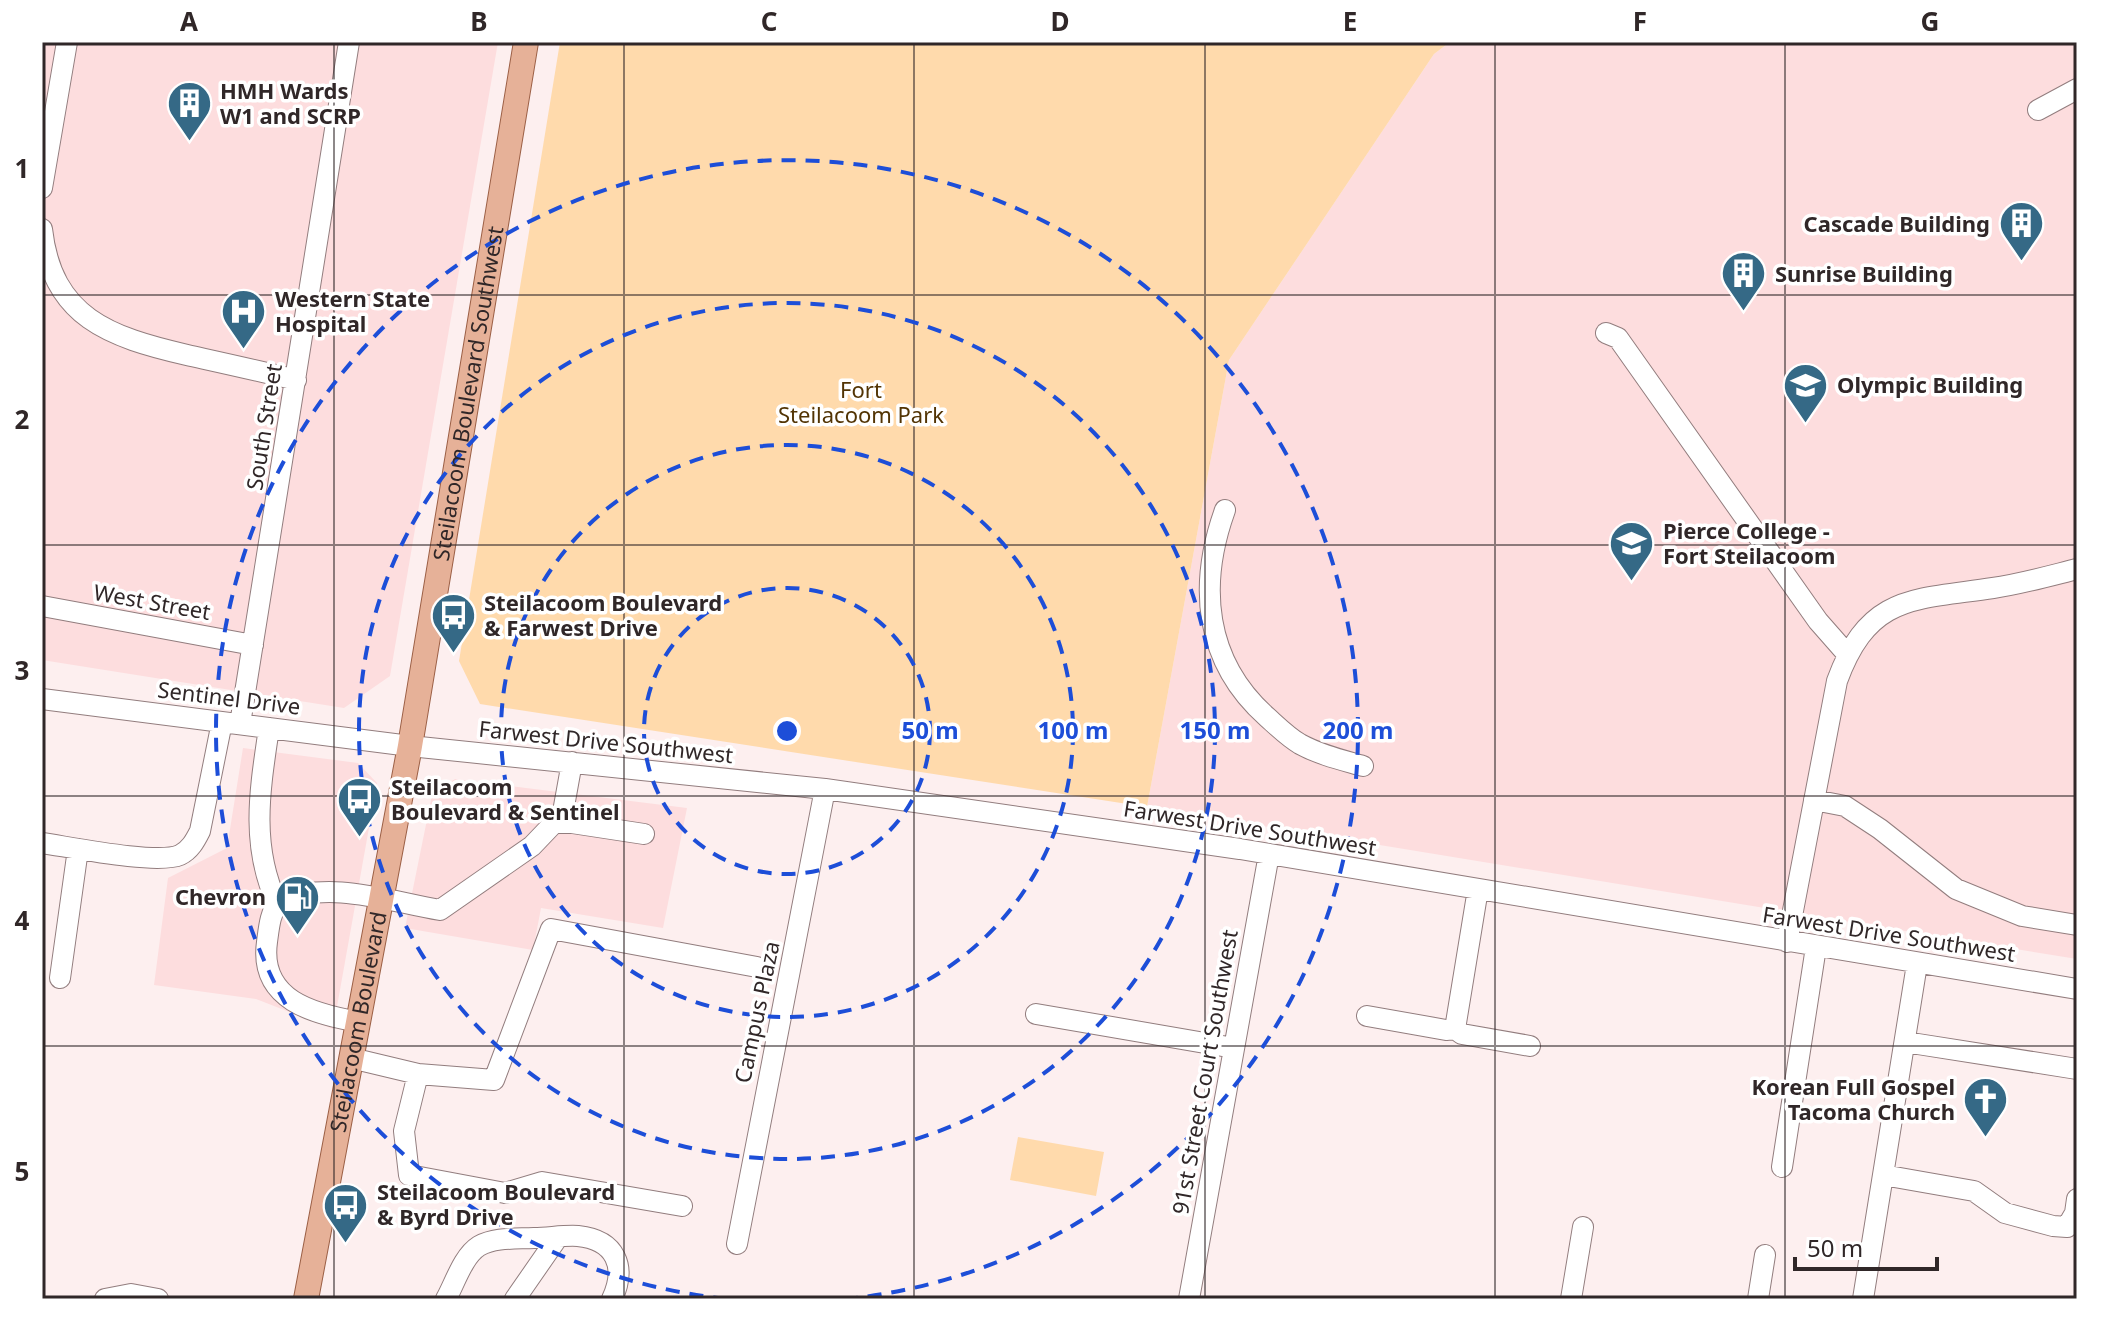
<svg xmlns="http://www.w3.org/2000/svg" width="2119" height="1341" viewBox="0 0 2119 1341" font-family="'Noto Sans',sans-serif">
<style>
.built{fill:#fdddde}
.green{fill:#ffdaac}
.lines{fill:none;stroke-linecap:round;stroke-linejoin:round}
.minor-casing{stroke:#927d7e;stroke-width:22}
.major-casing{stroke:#9b5f45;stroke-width:26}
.minor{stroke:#fff;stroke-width:20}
.major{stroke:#e6b198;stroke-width:24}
.grid{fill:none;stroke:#302728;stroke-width:2;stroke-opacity:0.55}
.ring{fill:none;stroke:#1d4ed8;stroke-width:4;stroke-dasharray:14 10}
.labels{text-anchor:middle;stroke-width:7;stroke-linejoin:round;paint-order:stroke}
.poi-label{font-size:22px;font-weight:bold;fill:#302728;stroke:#fff;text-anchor:start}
.park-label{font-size:22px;fill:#523404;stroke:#fff}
.street-label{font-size:22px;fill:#302728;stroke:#fff}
.centre{fill:#1d4ed8;stroke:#fff;stroke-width:4}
.ring-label{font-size:24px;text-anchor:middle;font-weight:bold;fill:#1d4ed8;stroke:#fff;stroke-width:7;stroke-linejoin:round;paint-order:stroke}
.neatline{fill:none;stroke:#302728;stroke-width:3}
.grid-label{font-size:26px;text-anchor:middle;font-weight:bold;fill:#302728}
</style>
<rect width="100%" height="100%" fill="#fdefef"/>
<path class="built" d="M 42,42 L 498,42 L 390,676 L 344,708 L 42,660 Z
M 1450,42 L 2077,42 L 2077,959 L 1147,807 L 1229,360 L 1434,54 Z
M 243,748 L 358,763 L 377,783 L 333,1029 L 256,999 L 154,985 L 168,878 L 227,848 Z
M 455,779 L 687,808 L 663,928 L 541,908 L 533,950 L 405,928 L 432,795 Z"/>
<path class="green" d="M 560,42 L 1450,42 L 1434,54 L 1229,360 L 1147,807 L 480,704 L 459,661 Z
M 1018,1137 L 1104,1152 L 1096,1196 L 1010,1180 Z"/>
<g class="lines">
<defs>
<path id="minor" d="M 2038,110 L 2077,89
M 42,188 L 67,42
M 42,229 C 52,318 110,337 187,355 C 223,363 260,371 296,380
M 1606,333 L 1618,338 L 1818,621 L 1847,654
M 1225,510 C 1198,585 1204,661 1267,717 C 1277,726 1288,737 1300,744 C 1320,755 1342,760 1363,766
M 42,606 L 253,645
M 42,699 L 410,746 L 825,789 L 1240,849 L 2077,989
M 240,724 L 349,42
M 269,728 C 260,789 250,845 277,903
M 1814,800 L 1845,806 L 1880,829 L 1956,889 L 2022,916 L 2077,925
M 561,823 L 572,762
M 42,843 C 70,847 157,865 180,855 C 190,850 195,841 200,831 L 222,722
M 1787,942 L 1837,681 C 1869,594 1913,600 1993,588 C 2021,584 2049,576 2077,569
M 60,978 L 78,849
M 1036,1014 L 1234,1048
M 1367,1016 L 1446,1030 L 1455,1029 L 1462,1034 L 1530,1046
M 359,1022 C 313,1014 259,1000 267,942 C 269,927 270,913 279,901 C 331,880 387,901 440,910 L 532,846 L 554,823 L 572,823 L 644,834
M 1455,1029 L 1478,889
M 1905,1042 L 2077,1069
M 351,1058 L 418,1074 L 494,1080 L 551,929 L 757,967
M 418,1074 L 404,1131 L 409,1175 L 505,1193 L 542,1182 L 682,1206
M 1782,1167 L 1816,947
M 1883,1175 L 1974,1191 L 2005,1213 L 2053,1226 L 2067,1227 L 2075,1213 L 2077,1199
M 737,1244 L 825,789
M 105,1299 L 131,1294 L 158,1299
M 446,1299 C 455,1283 463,1256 479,1246 C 495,1237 516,1239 534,1238 C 548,1238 564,1235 578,1236 C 616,1240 627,1267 612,1299
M 515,1299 L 558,1237
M 1189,1299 L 1269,854
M 1571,1299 L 1583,1227
M 1758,1299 L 1765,1255
M 1863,1299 L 1917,964"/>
<g id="major">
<path id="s1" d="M 306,1299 L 410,746 L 526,42"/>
</g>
</defs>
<use href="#minor" class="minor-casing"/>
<use href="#major" class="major-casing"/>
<use href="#minor" class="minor"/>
<use href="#major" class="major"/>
</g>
<path class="grid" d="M 334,42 L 334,1299M 624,42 L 624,1299M 914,42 L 914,1299M 1205,42 L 1205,1299M 1495,42 L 1495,1299M 1785,42 L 1785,1299M 42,295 L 2077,295M 42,545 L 2077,545M 42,796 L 2077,796M 42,1046 L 2077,1046"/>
<g class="ring">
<circle cx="787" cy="731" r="143"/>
<circle cx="787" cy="731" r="286"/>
<circle cx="787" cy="731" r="428"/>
<path d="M727 1299A571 571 0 1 1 847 1299"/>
</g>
<defs>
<symbol id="building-pin" viewBox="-11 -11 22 30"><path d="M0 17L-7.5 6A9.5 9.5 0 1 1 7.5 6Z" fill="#356986" stroke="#fff"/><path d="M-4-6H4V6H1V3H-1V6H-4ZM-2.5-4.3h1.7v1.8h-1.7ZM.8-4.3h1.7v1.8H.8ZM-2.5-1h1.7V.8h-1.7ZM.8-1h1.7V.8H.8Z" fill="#fff"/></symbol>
<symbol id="hospital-pin" viewBox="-11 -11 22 30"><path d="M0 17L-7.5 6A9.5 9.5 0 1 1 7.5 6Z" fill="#356986" stroke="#fff"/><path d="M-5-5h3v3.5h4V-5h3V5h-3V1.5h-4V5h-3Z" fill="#fff"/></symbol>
<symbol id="university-pin" viewBox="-11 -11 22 30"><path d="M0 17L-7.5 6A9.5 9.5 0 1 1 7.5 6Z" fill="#356986" stroke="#fff"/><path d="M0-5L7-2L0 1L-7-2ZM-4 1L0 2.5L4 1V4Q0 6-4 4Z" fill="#fff"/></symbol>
<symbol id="bus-pin" viewBox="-11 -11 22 30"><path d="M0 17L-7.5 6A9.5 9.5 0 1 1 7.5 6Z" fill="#356986" stroke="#fff"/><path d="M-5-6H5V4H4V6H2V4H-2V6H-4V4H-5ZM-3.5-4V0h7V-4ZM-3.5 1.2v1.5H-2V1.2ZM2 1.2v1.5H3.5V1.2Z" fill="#fff"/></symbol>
<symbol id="fuel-pin" viewBox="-11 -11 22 30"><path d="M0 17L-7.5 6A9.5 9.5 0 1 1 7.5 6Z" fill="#356986" stroke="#fff"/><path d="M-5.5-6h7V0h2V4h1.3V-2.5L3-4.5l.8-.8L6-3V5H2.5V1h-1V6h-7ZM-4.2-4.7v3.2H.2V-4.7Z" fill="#fff"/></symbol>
<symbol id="church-pin" viewBox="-11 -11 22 30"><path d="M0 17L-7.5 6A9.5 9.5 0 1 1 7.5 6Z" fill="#356986" stroke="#fff"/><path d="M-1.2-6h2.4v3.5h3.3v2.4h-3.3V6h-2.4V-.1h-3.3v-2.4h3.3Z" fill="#fff"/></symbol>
</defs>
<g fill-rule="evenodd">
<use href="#building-pin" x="164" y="78" width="51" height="69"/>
<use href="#building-pin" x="1996" y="198" width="51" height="69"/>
<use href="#building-pin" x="1718" y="248" width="51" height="69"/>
<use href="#hospital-pin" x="218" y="286" width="51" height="69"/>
<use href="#university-pin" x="1780" y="360" width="51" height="69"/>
<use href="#university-pin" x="1606" y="518" width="51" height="69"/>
<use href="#bus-pin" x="428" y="590" width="51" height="69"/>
<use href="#bus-pin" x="334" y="774" width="51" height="69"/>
<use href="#fuel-pin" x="272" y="872" width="51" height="69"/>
<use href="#church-pin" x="1960" y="1074" width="51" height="69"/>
<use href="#bus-pin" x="320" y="1180" width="51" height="69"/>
</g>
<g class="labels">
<g class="poi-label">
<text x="220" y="99">HMH Wards<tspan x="220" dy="25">W1 and SCRP</tspan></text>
<text x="1990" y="232" text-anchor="end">Cascade Building</text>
<text x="1775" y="282">Sunrise Building</text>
<text x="275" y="307">Western State<tspan x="275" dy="25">Hospital</tspan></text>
<text x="1837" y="393">Olympic Building</text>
<text x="1663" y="539">Pierce College -<tspan x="1663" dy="25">Fort Steilacoom</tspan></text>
<text x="484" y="611">Steilacoom Boulevard<tspan x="484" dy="25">&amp; Farwest Drive</tspan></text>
<text x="391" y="795">Steilacoom<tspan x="391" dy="25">Boulevard &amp; Sentinel</tspan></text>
<text x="266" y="905" text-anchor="end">Chevron</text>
<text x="1955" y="1095" text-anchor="end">Korean Full Gospel<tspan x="1955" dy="25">Tacoma Church</tspan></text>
<text x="377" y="1200">Steilacoom Boulevard<tspan x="377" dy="25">&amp; Byrd Drive</tspan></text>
</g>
<g class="park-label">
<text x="861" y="398">Fort<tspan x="861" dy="25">Steilacoom Park</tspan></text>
</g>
<g class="street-label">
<text dy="8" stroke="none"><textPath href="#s1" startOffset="920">Steilacoom Boulevard Southwest</textPath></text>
<text transform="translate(264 427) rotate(-81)" y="8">South Street</text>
<text transform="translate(152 602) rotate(10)" y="8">West Street</text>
<text transform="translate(229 698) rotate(7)" y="8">Sentinel Drive</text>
<text transform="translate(606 742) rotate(6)" y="8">Farwest Drive Southwest</text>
<text transform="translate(1250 828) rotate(9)" y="8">Farwest Drive Southwest</text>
<text transform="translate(1889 934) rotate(9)" y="8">Farwest Drive Southwest</text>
<text transform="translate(757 1012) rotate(-78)" y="8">Campus Plaza</text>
<text dy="8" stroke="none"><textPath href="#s1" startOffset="282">Steilacoom Boulevard</textPath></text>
<text transform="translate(1205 1072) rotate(-80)" y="8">91st Street Court Southwest</text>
</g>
</g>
<circle cx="787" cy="731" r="12" class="centre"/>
<g class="ring-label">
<text x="930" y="739">50 m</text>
<text x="1073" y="739">100 m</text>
<text x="1215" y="739">150 m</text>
<text x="1358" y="739">200 m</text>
</g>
<rect width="2119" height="1341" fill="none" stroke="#ffffff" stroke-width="88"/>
<path d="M1795 1257v12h142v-12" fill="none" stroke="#302728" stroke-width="4"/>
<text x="1807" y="1257" font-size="24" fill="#302728" stroke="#ffffff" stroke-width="6" paint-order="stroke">50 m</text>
<rect x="44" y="44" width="2031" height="1253" class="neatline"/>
<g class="grid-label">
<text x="189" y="31">A</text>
<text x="479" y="31">B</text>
<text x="769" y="31">C</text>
<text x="1060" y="31">D</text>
<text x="1350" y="31">E</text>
<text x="1640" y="31">F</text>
<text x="1930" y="31">G</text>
<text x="22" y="178">1</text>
<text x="22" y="429">2</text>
<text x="22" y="680">3</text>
<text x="22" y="930">4</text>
<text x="22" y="1181">5</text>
</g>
</svg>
